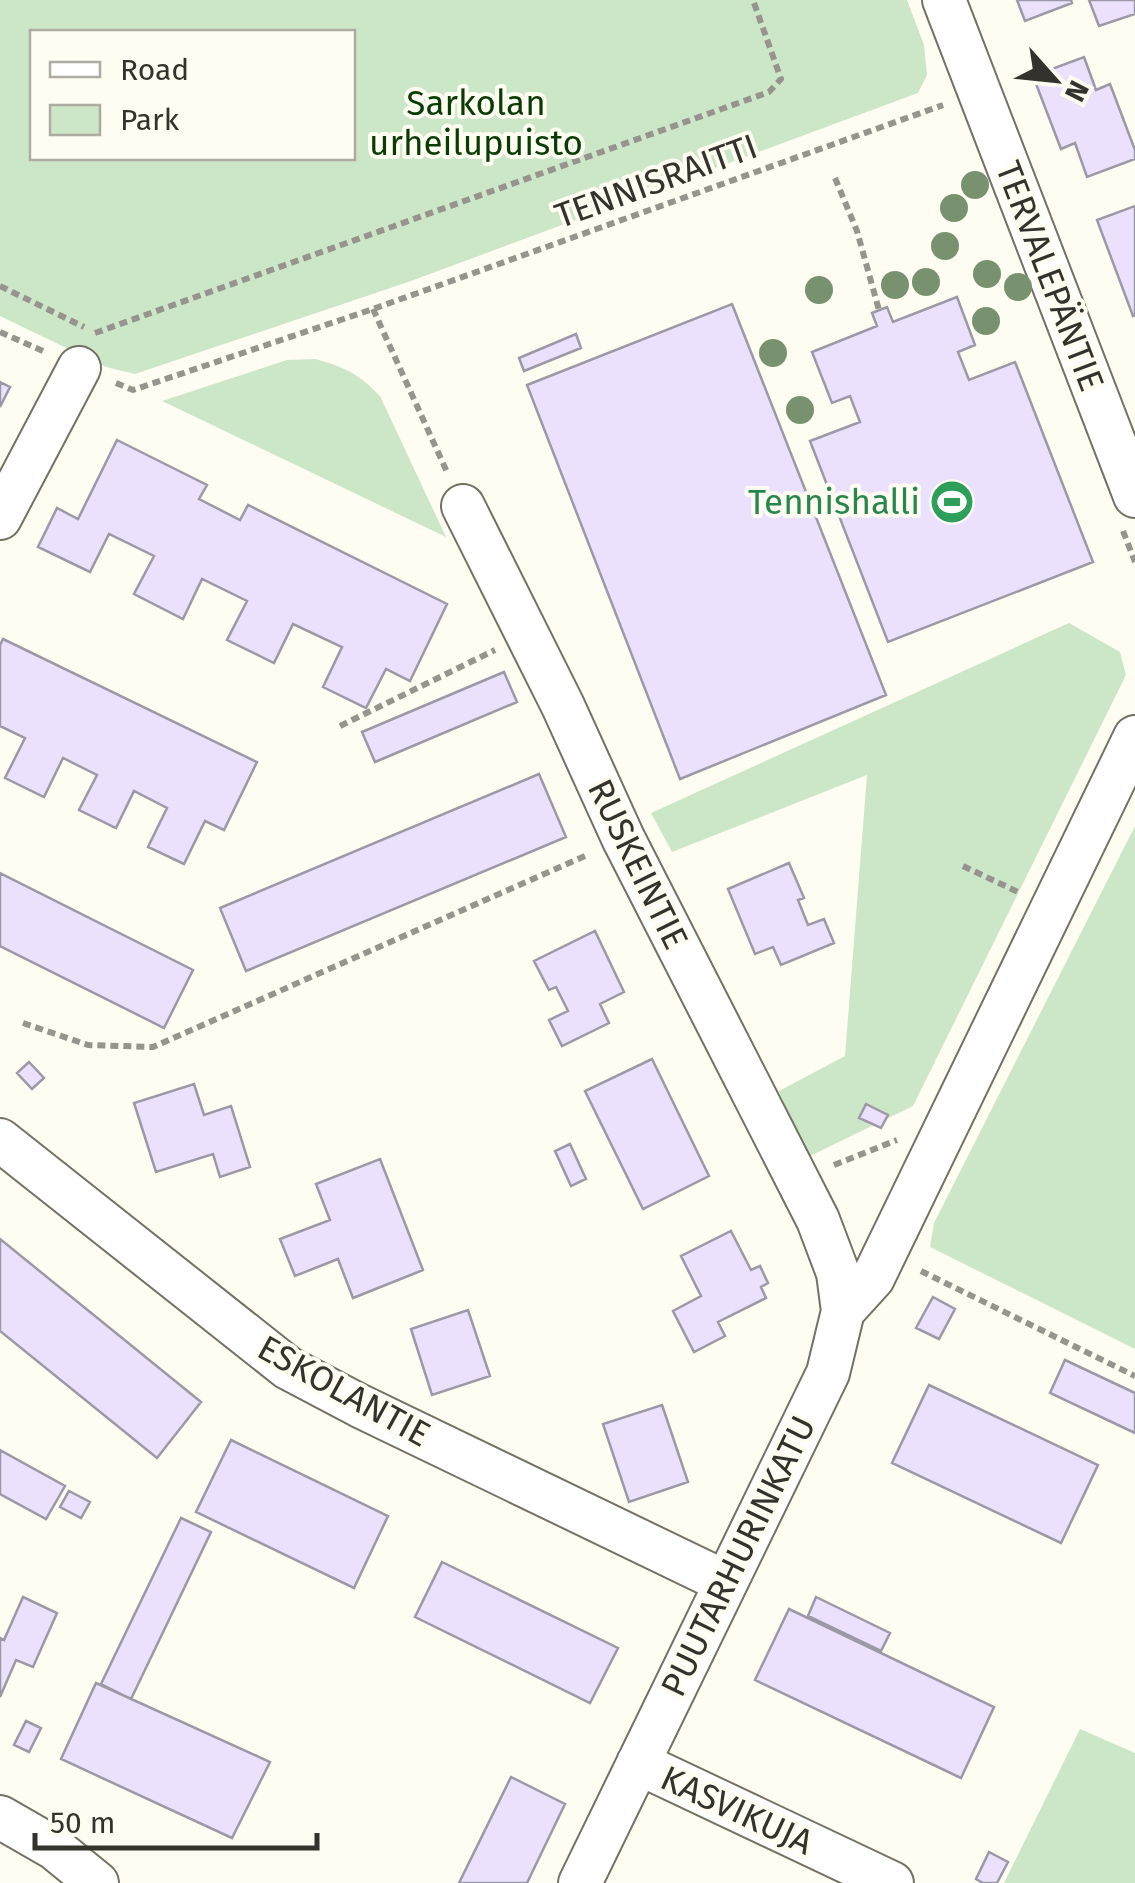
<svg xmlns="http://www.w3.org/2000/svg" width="1135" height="1883" viewBox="0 0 1135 1883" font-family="'Fira Sans',sans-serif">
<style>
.green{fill:#cce6c8;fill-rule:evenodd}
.building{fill:#ebe1fd;stroke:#9d98a6;stroke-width:2.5}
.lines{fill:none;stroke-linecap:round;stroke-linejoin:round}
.minor-casing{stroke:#747063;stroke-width:46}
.path{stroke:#96948c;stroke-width:6;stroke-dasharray:8 5;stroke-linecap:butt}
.minor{stroke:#fff;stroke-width:42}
.tree{fill:#789270}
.labels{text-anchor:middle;stroke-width:8;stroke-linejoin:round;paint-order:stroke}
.park-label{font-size:35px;fill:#093b05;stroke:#fffcf2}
.street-label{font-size:35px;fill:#34322c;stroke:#fffcf2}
.leisure-label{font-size:35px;fill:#27864d;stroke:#fffcf2;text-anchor:end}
</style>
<rect width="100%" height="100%" fill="#fffcf2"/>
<path class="green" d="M 0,0 L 907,0 L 924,45 L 927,75 L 918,93 L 411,281 L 135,374 L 106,367 L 0,316 ZM 32,32 L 352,32 L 352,158 L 32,158 Z
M 315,359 C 345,367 359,374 380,396 L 446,537 L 162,401 L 287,360 Z
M 1069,623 L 1120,652 L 1126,675 L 913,1106 L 808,1157 L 779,1091 L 845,1056 L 867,775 L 672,852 L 651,813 Z
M 1135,826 L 1135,1349 L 930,1247 L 934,1223 Z
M 1080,1729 L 1135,1753 L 1135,1883 L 1004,1883 Z"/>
<path class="building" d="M 1017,0 L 1071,0 L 1072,3 L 1025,21 Z
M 1089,0 L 1135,0 L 1135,14 L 1099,26 Z
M 1084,57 L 1096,90 L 1110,84 L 1135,150 L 1135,159 L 1087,177 L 1075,143 L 1061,149 L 1033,76 Z
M 1135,206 L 1135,315 L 1133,316 L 1097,220 Z
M 957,297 L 975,345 L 958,352 L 969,380 L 1015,362 L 1093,562 L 888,642 L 810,441 L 860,422 L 850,396 L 832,403 L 812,352 L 877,326 L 872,313 L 887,307 L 893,322 Z
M 732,304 L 886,695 L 680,779 L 527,385 Z
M 576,334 L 581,348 L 524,371 L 519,358 Z
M 0,382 L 10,387 L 0,407 Z
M 117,440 L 207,485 L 199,499 L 240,520 L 248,505 L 447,604 L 410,681 L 386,669 L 366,708 L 323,687 L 342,647 L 293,624 L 274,663 L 227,640 L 247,601 L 202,579 L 183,619 L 134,594 L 154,556 L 109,534 L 90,572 L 38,547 L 57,508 L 78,519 Z
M 3,639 L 257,762 L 224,830 L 205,821 L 184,864 L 148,847 L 167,808 L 134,791 L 116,828 L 79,810 L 97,775 L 63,758 L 44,797 L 5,778 L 25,738 L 0,726 L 0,645 Z
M 504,672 L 517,702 L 375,762 L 362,732 Z
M 539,774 L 566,837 L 246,971 L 220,908 Z
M 789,863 L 804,898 L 798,900 L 808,925 L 824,919 L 834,943 L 781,965 L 773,947 L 755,954 L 728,889 Z
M 0,873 L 193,970 L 164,1028 L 0,946 Z
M 595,931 L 624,992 L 600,1004 L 609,1023 L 562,1046 L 549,1020 L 568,1011 L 556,987 L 549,990 L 534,961 Z
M 652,1059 L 709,1176 L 643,1209 L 585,1091 Z
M 29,1062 L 44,1078 L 32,1089 L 17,1073 Z
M 194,1084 L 204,1115 L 231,1106 L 250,1167 L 220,1177 L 213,1154 L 156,1172 L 134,1103 Z
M 866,1104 L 888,1115 L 881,1128 L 859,1118 Z
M 570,1144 L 586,1179 L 571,1186 L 555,1151 Z
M 380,1159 L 423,1270 L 353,1298 L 338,1259 L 295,1276 L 280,1239 L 330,1220 L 316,1184 Z
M 731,1231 L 751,1270 L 760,1266 L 768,1283 L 761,1287 L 766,1298 L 718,1322 L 725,1336 L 694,1352 L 673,1311 L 701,1296 L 681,1256 Z
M 0,1239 L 201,1402 L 157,1458 L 0,1331 Z
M 933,1297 L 955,1309 L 939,1339 L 916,1328 Z
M 468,1310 L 490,1376 L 432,1395 L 411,1329 Z
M 1065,1360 L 1135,1393 L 1135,1433 L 1050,1393 Z
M 929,1385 L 1098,1465 L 1061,1543 L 892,1463 Z
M 662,1405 L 688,1482 L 629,1502 L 603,1424 Z
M 231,1440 L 388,1516 L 354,1588 L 196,1512 Z
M 0,1450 L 65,1486 L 46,1519 L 0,1494 Z
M 69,1491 L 90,1502 L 81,1518 L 60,1507 Z
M 181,1518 L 211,1532 L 131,1699 L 101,1684 Z
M 442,1562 L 618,1648 L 590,1703 L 415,1617 Z
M 23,1597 L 57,1613 L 33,1667 L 16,1660 L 0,1697 L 0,1638 L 4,1640 Z
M 816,1597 L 890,1633 L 881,1651 L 808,1616 Z
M 789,1609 L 994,1707 L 961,1778 L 755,1680 Z
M 96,1683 L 270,1762 L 232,1838 L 61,1759 Z
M 26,1721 L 41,1728 L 29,1752 L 14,1745 Z
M 511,1777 L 565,1804 L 527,1883 L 459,1883 Z
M 989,1852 L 1008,1862 L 997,1883 L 983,1883 L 976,1879 Z"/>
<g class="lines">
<defs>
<path id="minor" d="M 944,0 L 1135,496
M 463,506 L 563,706 L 623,838 L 818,1220 L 838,1273 L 843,1311 L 828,1373 L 580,1883
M 0,518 L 79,368
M 0,1140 L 288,1368 L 360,1406 L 725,1582
M 843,1311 L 873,1278 L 1135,737
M 638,1763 L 892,1883
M 0,1817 L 54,1848 L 97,1883"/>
</defs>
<use href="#minor" class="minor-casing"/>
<path class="path" d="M 835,178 L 857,231 L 879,310
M 0,286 L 84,327
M 373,309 L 447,472
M 0,332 L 45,352
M 95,333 L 769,92 L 781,79 L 753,0
M 116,383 L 133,390 L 373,309 L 943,105
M 1123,531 L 1135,562
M 340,726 L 495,650
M 963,866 L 1018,892
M 23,1023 L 88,1045 L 153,1047 L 587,855
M 834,1165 L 897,1140
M 921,1271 L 1135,1376"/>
<use href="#minor" class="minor"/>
</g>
<g class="tree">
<circle cx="975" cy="185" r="14"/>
<circle cx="954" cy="208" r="14"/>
<circle cx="945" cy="246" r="14"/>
<circle cx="987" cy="274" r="14"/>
<circle cx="926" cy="282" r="14"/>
<circle cx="895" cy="285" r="14"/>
<circle cx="1018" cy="287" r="14"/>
<circle cx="819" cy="290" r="14"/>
<circle cx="986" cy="321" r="14"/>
<circle cx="773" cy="353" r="14"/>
<circle cx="800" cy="410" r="14"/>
</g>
<defs>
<symbol id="stadium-disc" viewBox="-11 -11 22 22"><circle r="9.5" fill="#2e9e5b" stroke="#fffcf2"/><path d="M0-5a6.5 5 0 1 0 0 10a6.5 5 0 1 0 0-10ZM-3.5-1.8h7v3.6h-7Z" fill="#fff"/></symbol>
</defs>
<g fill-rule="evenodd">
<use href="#stadium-disc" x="927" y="477" width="50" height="50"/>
</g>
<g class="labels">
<g class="park-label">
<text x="476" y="115">Sarkolan<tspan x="476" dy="40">urheilupuisto</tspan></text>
</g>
<g class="street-label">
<text transform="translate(656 181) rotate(-20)" y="12">TENNISRAITTI</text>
<text transform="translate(1050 276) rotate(69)" y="12">TERVALEPÄNTIE</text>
<text transform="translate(638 864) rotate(64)" y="12">RUSKEINTIE</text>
<text transform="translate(344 1391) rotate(29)" y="12">ESKOLANTIE</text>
<text transform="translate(738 1556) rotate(-64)" y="12">PUUTARHURINKATU</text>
<text transform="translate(737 1810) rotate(25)" y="12">KASVIKUJA</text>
</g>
<g class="leisure-label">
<text x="920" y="514">Tennishalli</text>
</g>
</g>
<rect x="30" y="30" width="325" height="130" fill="#fffcf2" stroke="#aeaba3" stroke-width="2.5"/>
<rect x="50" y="62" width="50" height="15" fill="#ffffff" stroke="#aeaba3" stroke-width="2.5"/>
<text x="120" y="80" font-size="30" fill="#34322c">Road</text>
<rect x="50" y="105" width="50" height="30" fill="#cce6c8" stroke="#aeaba3" stroke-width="2.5"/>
<text x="120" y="130" font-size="30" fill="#34322c">Park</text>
<g transform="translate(1055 80) rotate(117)" stroke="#fffcf2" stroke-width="8" paint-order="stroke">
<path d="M0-8L18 38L0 25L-18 38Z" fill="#34322c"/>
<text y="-15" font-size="28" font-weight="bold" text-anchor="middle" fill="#34322c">N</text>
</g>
<path d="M35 1833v15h282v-15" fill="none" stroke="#34322c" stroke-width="5"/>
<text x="50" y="1833" font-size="30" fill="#34322c" stroke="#fffcf2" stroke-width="8" paint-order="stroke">50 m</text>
</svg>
